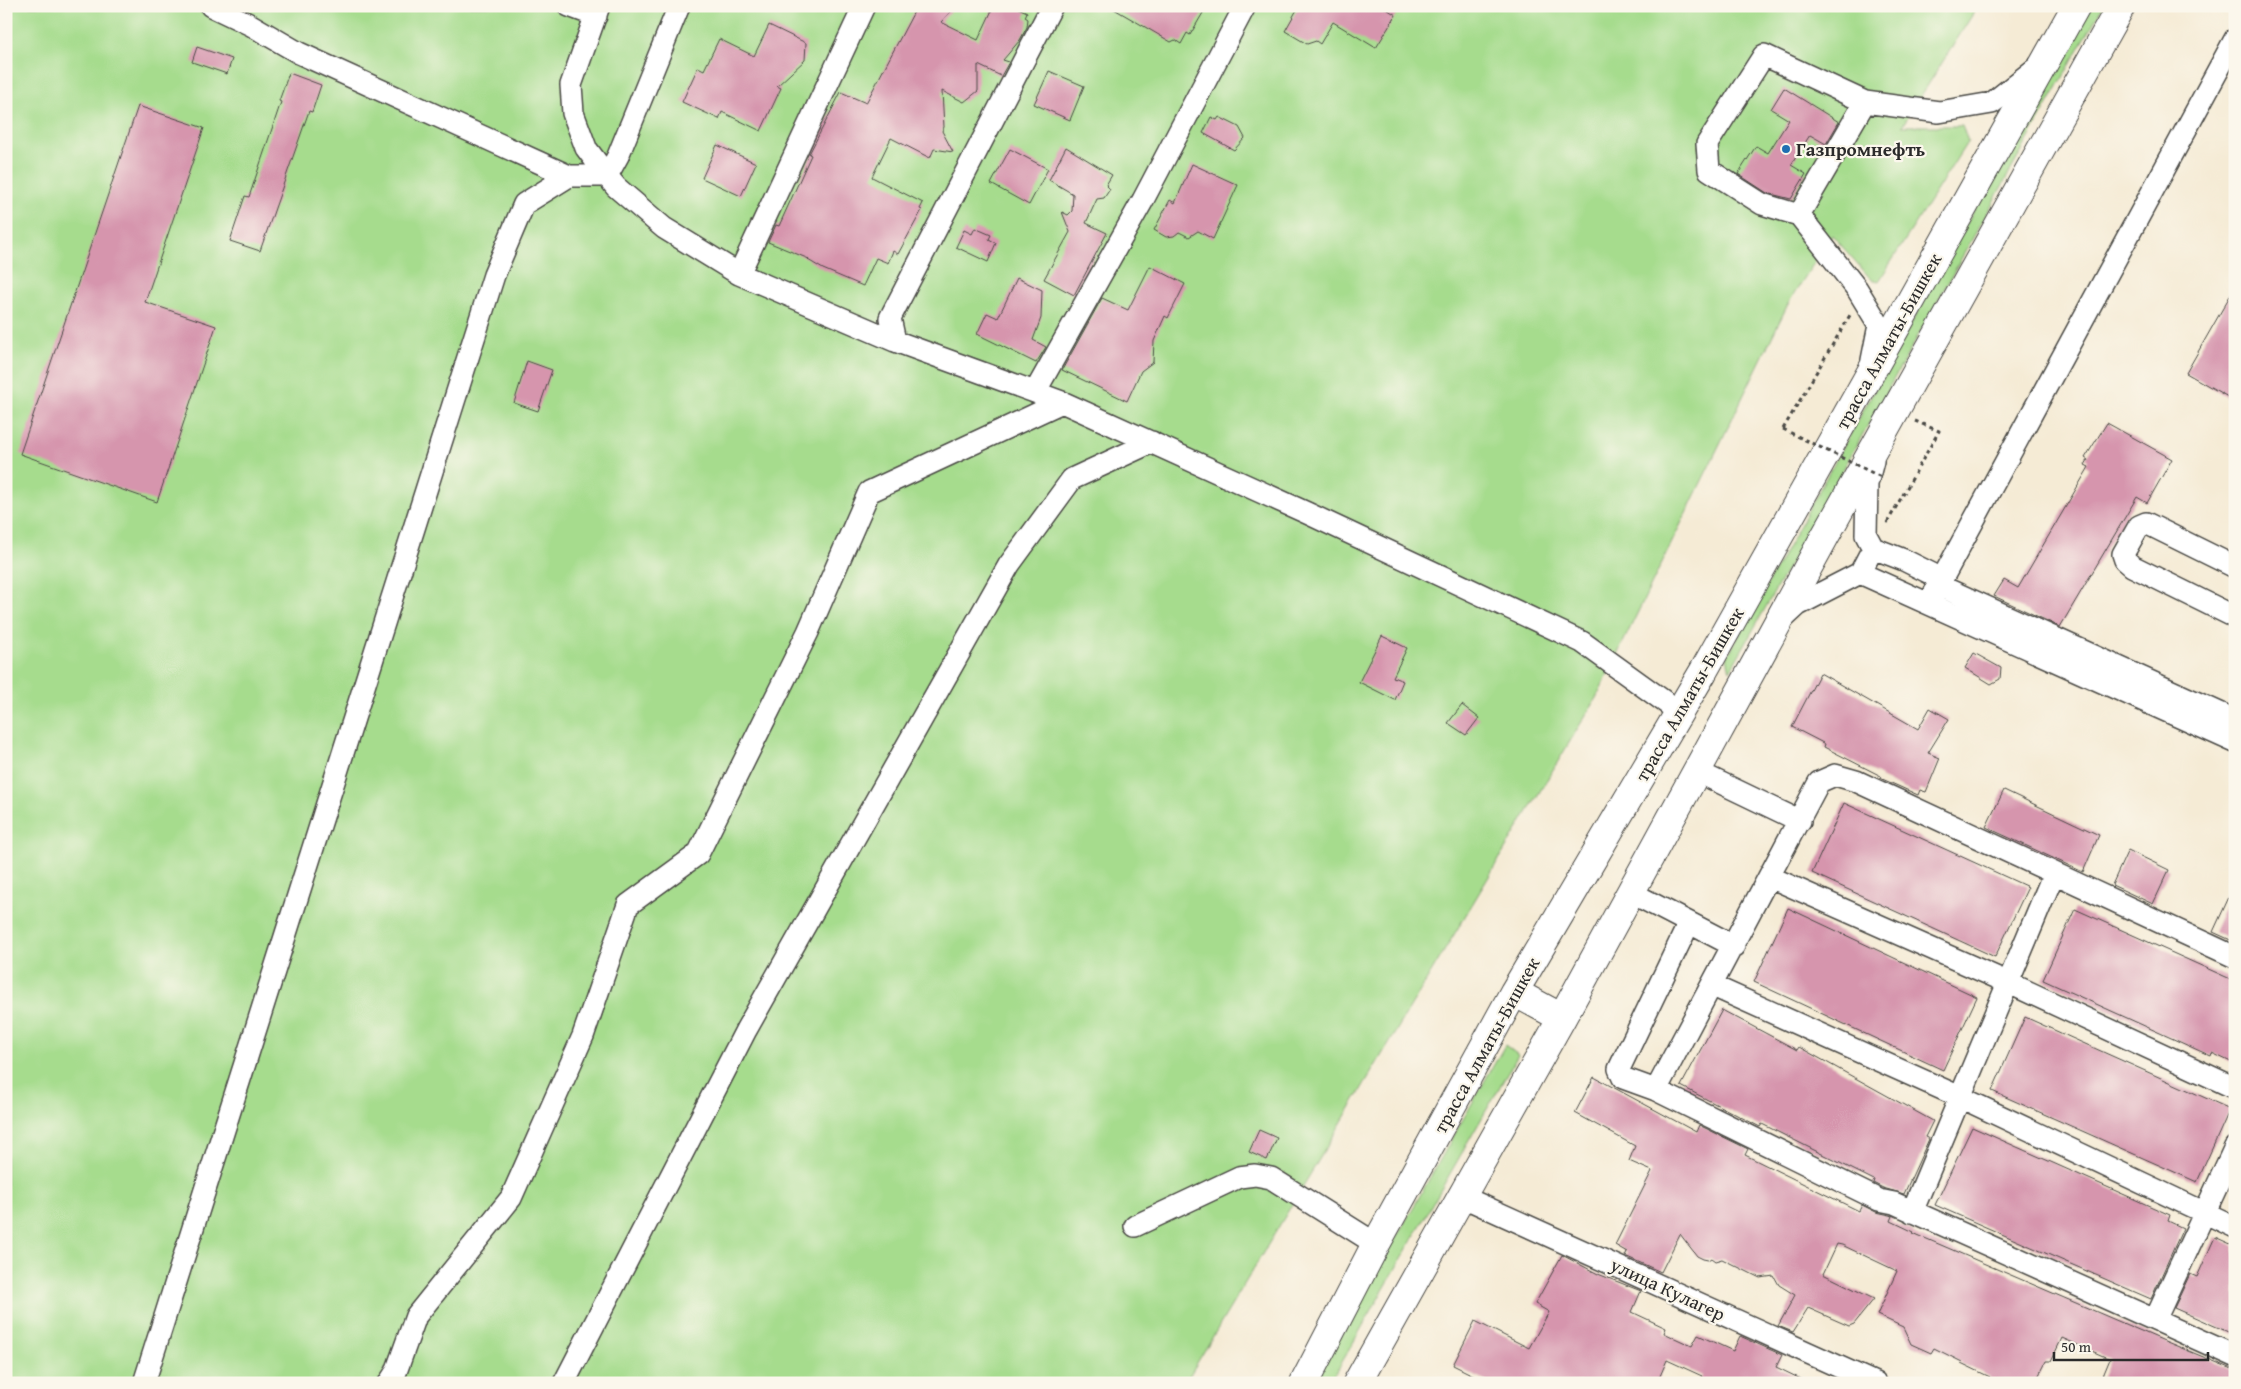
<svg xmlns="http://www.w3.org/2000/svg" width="2241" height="1389" viewBox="0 0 2241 1389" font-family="'Gentium Book Plus',serif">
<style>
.green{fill:#a6dc8d;stroke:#68845c}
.building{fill:#d695ad}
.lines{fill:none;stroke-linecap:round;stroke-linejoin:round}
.minor-casing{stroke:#494844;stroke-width:24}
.highway-casing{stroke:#494844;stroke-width:30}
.path{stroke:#494844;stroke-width:3;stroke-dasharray:4 4;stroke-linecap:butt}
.minor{stroke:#fff;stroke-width:21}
.highway{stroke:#fff;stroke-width:28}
.path-bridge{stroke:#494844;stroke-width:3;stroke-dasharray:4 4;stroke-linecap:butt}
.poi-dot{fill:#1f6fb2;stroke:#fbf7ec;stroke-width:2}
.labels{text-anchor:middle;stroke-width:4.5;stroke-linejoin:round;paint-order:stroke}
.poi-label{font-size:19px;font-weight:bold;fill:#2b2b2b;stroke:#fbf7ec;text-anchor:start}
.street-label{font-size:19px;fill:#2b2b2b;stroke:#fbf7ec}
</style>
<rect width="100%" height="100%" fill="#fbf7ec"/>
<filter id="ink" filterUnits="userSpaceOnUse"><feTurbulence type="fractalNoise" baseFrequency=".02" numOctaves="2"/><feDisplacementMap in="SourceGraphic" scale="10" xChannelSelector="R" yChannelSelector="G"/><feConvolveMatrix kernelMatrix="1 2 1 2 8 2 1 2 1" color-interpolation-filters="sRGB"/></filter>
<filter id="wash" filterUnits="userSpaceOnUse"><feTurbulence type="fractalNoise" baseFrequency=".0096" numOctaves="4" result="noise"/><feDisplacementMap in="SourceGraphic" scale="20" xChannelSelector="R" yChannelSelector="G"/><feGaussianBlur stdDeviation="1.12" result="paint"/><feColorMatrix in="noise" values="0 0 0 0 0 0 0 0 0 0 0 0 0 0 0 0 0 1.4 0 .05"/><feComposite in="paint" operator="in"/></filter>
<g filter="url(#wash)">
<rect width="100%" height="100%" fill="#f5ebd5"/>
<path class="green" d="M 6,6 L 1978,6 L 1902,126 L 1962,126 L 1968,141 L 1879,281 L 1871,279 L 1832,235 L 1789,302 L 1596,698 L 1185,1383 L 6,1383 Z
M 2087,6 L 2103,6 L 1730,671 L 1727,657 Z
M 1505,1045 L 1518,1055 L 1330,1383 L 1314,1383 Z"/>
<g id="blocks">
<path class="building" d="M 917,6 L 956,6 L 941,22 L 978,40 L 994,6 L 1014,6 L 1027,12 L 1025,17 L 1028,19 L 1027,27 L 1020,40 L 1003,60 L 1009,62 L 1001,76 L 978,65 L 978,91 L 964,102 L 942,91 L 944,127 L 942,131 L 953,152 L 934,149 L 930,158 L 891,138 L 872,177 L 923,203 L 920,209 L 922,210 L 898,254 L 893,251 L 888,263 L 876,258 L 863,286 L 823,269 L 808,260 L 809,259 L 768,242 L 776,225 L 779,226 L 811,155 L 809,154 L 841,92 L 866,103 Z
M 1109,6 L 1207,6 L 1190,35 L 1187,33 L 1181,44 L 1175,40 L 1171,42 Z
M 1299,6 L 1382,6 L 1396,15 L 1376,48 L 1333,22 L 1320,44 L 1316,41 L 1307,44 L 1285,31 Z
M 769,25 L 806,43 L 805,60 L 777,86 L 781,88 L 761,131 L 722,112 L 719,119 L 682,102 L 698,67 L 704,70 L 719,39 L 754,56 Z
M 197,47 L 232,59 L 227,74 L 192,62 Z
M 1049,71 L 1084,86 L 1070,120 L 1034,104 Z
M 289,73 L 321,85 L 312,112 L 309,111 L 260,251 L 230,241 L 245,196 L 249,197 L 281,102 L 279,101 Z
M 1784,88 L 1839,122 L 1826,144 L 1810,135 L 1791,165 L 1806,174 L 1791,199 L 1767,193 L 1738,174 L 1756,146 L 1768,153 L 1789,120 L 1771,109 Z
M 138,106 L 204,128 L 145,302 L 216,326 L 157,502 L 20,454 Z
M 1211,117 L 1217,120 L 1219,117 L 1239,127 L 1245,138 L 1234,150 L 1203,133 Z
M 717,145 L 756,163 L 741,196 L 702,178 Z
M 1066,147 L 1112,175 L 1106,185 L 1110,189 L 1104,198 L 1097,199 L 1086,223 L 1107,233 L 1074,295 L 1044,279 L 1070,232 L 1062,212 L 1068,215 L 1072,211 L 1073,194 L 1049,180 Z
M 1010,149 L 1048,169 L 1029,205 L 991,184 Z
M 1192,164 L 1238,185 L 1213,239 L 1198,231 L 1189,237 L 1179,232 L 1174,236 L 1166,237 L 1154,230 L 1170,200 L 1175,203 Z
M 975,228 L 991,235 L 989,239 L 996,243 L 988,262 L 956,247 L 964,230 L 972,234 Z
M 1150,266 L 1185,284 L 1168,318 L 1165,316 L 1154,341 L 1153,362 L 1141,371 L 1127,401 L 1062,370 L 1102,298 L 1128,310 Z
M 1017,278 L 1042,290 L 1041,318 L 1033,340 L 1046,347 L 1036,363 L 977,334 L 987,313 L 998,318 Z
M 2235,287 L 2235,401 L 2186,373 Z
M 527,361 L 552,370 L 538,411 L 514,403 Z
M 2107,423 L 2172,459 L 2147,503 L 2137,497 L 2060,627 L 1994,596 L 2004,580 L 2018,588 L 2089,467 L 2085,465 L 2088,460 L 2085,458 Z
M 1382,636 L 1407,648 L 1393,677 L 1403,681 L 1395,700 L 1359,682 Z
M 1974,653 L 2001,668 L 2000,679 L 1991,684 L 1965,668 Z
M 1820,673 L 1918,729 L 1930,708 L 1949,719 L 1928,753 L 1940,758 L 1926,792 L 1920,790 L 1918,795 L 1880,778 L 1881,776 L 1824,747 L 1825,744 L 1792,727 Z
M 1462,705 L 1479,718 L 1466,735 L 1448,723 Z
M 2004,790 L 2099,835 L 2083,872 L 1986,827 Z
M 1844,803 L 2028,887 L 1995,957 L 1812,873 Z
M 2128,850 L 2169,870 L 2153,904 L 2112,885 Z
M 2235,884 L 2235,942 L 2213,932 Z
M 1788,908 L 1977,997 L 1943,1070 L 1754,982 Z
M 2075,909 L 2235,981 L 2235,1064 L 2212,1053 L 2211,1056 L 2043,980 Z
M 1722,1010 L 1797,1050 L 1799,1047 L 1933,1121 L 1925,1137 L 1929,1139 L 1904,1194 L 1883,1188 L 1873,1183 L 1874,1180 L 1762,1124 L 1760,1127 L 1681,1086 Z
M 2025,1017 L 2230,1109 L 2197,1182 L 1992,1091 Z
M 1594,1077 L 1696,1132 L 1699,1125 L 1748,1149 L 1745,1155 L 1859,1211 L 1862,1205 L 1876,1212 L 1890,1215 L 1893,1216 L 1891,1221 L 1914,1232 L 1913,1233 L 2162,1340 L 2235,1370 L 2235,1383 L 2100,1383 L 2110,1359 L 2062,1338 L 2051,1361 L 2046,1361 L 2035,1383 L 1987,1383 L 1990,1377 L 1961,1363 L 1962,1362 L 1934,1348 L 1931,1353 L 1911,1344 L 1903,1327 L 1877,1315 L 1897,1271 L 1842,1245 L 1837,1244 L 1823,1274 L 1874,1299 L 1854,1324 L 1849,1326 L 1808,1308 L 1793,1332 L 1778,1326 L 1795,1295 L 1779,1285 L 1774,1276 L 1760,1278 L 1722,1259 L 1715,1261 L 1711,1258 L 1708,1260 L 1703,1259 L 1697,1256 L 1680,1234 L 1661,1272 L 1625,1256 L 1627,1252 L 1615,1245 L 1652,1171 L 1629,1161 L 1635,1146 L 1575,1113 Z
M 1972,1127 L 2170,1215 L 2168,1221 L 2183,1228 L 2151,1299 L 1935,1205 Z
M 1259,1130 L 1277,1138 L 1267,1160 L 1249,1152 Z
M 2215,1237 L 2235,1246 L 2235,1335 L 2174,1308 L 2190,1274 L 2197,1277 Z
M 1562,1255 L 1598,1274 L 1641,1291 L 1632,1312 L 1666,1328 L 1664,1333 L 1692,1346 L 1698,1335 L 1733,1351 L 1740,1336 L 1782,1355 L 1776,1367 L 1809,1383 L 1699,1383 L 1702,1376 L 1667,1360 L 1657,1383 L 1489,1383 L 1453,1365 L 1475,1321 L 1529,1348 L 1549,1312 L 1535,1304 Z"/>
</g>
</g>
<g filter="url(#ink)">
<use href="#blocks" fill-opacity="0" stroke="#494844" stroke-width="1"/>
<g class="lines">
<defs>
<path id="minor" d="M 211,6 L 251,25 L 299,53 L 569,176
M 569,6 L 596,16
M 599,6 L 571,85 L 573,113 L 586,148 L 607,176 L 616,187 L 664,228 L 739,274 L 895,341 L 1062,402 L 1307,513 L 1582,642 L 1679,712
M 1799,215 L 1762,204 L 1709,170 L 1707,144 L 1764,55 L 1865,102
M 739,274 L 864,6
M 895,341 L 890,318 L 1052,6
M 1872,360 L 1879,325 L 1857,289 L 1799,215 L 1865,102 L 1939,112 L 1992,103 L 2040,65
M 1035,392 L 1143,200 L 1245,6
M 1873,548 L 1904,560 L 1934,575 L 1938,585 L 2235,720
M 2235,567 L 2146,523 L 2139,526 L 2123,554 L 2125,560 L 2132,566 L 2235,617
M 1860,573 L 2235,742
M 1929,603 L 2235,39
M 1784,618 L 1798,605 L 1860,573 L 1873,548 L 1866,535 L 1867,484 L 1873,461
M 1696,771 L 1800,821
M 1770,877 L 2009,983 L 2235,1088
M 1630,892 L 1734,946
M 1689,923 L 1619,1069 L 1623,1078 L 1656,1090 L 1879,1200 L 1894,1203 L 2235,1356
M 1713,986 L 1960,1097 L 2235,1227
M 1656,1090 L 1819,782 L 1835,775 L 1856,781 L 2235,957
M 1461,1196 L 1875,1383
M 1912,1212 L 2054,873
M 1135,1226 L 1239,1177 L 1255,1175 L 1271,1178 L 1376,1244
M 2155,1320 L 2235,1147
M 144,1383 L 494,275 L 524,204 L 569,176 L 607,176 L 618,156 L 679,6
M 389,1383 L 396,1372 L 416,1316 L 511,1198 L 583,1036 L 628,905 L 698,854 L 808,632 L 869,492 L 1062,402
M 564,1383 L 746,1030 L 1009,565 L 1072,479 L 1152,442"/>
<path id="highway" d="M 1514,992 L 1562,1018
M 1304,1383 L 1376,1244 L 1514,992 L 1703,672 L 2076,6
M 1357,1383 L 1562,1018 L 1824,538 L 2121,6"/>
</defs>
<use href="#minor" class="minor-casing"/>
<use href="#highway" class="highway-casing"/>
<path class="path" d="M 1783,429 L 1850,315
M 1887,523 L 1939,431 L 1915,421"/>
<use href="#minor" class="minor"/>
<use href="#highway" class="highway"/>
<path class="path-bridge" d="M 1783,429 L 1883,478"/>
</g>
</g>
<circle class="poi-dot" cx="1786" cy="149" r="5"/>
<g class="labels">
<g class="poi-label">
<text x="1796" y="156">Газпромнефть</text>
</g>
<g class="street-label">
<text transform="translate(1888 341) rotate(-61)" y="7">трасса Алматы-Бишкек</text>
<text transform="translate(1689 694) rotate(-60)" y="7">трасса Алматы-Бишкек</text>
<text transform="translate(1486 1045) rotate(-61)" y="7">трасса Алматы-Бишкек</text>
<text transform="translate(1668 1289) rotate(25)" y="7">улица Кулагер</text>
</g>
</g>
<rect width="2241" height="1389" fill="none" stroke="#fbf7ec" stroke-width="25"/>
<path d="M2054 1352v8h154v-8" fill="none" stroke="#2b2b2b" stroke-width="2.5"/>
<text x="2061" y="1352" font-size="15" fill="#2b2b2b" stroke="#fbf7ec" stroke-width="4" paint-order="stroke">50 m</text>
</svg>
